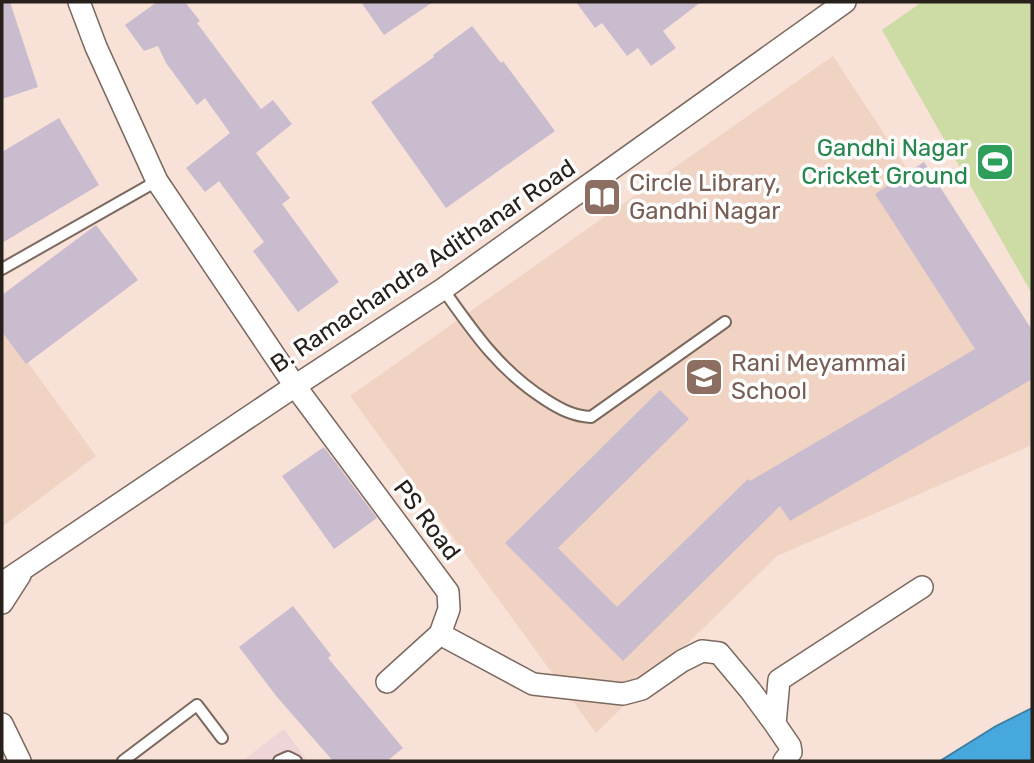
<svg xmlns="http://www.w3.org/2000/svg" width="1034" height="763" viewBox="0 0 1034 763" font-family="Rubik,sans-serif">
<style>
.built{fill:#f1d3c3}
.medical{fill:#f0d5d8}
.green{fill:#ccdca4}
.water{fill:#47a8dd;stroke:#3e7fa3;stroke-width:2}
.building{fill:#c9bccf}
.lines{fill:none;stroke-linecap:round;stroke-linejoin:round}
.service-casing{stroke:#7b685e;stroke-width:14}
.minor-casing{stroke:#7b685e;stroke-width:24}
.service{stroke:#fff;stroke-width:10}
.minor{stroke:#fff;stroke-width:21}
.labels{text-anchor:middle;stroke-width:7;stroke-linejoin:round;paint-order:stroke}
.leisure-label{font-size:24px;fill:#27864d;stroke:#fff;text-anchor:end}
.education-label{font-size:24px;fill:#785e54;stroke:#fff;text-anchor:start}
.street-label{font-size:24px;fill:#28201b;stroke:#fff}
</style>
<rect width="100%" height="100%" fill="#f8e1d6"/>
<path class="built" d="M 833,56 L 1032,359 L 1032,445 L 777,556 L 596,733 L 350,396 Z
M 2,327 L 96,456 L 2,527 Z"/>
<path class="medical" d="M 284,729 L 308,761 L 242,761 Z"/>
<path class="green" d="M 922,2 L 1032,2 L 1032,294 L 882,30 Z"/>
<path class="water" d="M 1032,708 L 1032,761 L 940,761 L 996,726 Z"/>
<path class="building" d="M 2,2 L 10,2 L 38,87 L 2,99 Z
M 157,2 L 185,2 L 200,21 L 197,23 L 261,109 L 273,100 L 292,124 L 256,153 L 290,198 L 282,204 L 339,282 L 298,312 L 253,251 L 264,242 L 219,181 L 205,192 L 186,168 L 230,133 L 205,98 L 197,105 L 166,63 L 158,46 L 144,51 L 125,25 Z
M 361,2 L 433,2 L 384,35 Z
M 576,2 L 701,2 L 663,31 L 676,48 L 651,66 L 638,48 L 627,56 L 602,23 L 595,28 Z
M 472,26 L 501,63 L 503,61 L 555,131 L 446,208 L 371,102 L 434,57 L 433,55 Z
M 59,118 L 99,185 L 2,243 L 2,152 Z
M 924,162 L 1032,330 L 1032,379 L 790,521 L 780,506 L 623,661 L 505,543 L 660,390 L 689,419 L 558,548 L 617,607 L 748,479 L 750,481 L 975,349 L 875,194 Z
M 96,225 L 138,280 L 26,364 L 2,332 L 2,295 Z
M 324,447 L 377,518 L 334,549 L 282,476 Z
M 293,606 L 331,655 L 328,658 L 403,748 L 387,761 L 333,761 L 277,697 L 239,647 Z"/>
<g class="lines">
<defs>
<path id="service" d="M 2,269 L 157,181
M 443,289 C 474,333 500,371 546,400 C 560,409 573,416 591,417 L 725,322
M 123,761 L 197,705 L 222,738
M 279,761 L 288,757 L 296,761"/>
<path id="minor" d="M 79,2 L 96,47 L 157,181 L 295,386 L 448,592 L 449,609 L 440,634 L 387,682
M 2,583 L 295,386 L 443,289 L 845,2
M 2,603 L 20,575
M 440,634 L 533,684 L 623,694 L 642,689 L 682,661 L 702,651 L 719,653 L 750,690 L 775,724
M 2,724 L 20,761
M 784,761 L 791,752 L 790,746 L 775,724 L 779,680 L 922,587"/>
</defs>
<use href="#service" class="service-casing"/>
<use href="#minor" class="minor-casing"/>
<use href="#service" class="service"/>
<use href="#minor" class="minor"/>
</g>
<defs>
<symbol id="stadium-square" viewBox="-11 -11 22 22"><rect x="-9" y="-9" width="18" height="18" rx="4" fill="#2e9e5b" stroke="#fff"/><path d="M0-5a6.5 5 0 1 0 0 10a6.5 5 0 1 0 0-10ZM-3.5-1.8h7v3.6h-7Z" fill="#fff"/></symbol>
<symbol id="library-square" viewBox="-11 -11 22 22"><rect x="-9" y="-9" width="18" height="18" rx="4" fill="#8d6e63" stroke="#fff"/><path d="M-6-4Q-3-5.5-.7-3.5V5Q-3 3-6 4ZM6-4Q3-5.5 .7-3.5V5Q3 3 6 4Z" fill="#fff"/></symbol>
<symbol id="university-square" viewBox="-11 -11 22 22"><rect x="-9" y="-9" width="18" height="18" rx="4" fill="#8d6e63" stroke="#fff"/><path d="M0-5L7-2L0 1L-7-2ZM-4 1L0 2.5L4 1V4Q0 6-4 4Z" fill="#fff"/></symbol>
</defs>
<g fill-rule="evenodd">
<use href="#stadium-square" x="973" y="140" width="44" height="44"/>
<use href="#library-square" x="580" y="175" width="44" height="44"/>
<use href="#university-square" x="682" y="355" width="44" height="44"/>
</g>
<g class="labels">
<g class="leisure-label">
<text x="968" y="156">Gandhi Nagar<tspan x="968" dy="28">Cricket Ground</tspan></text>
</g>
<g class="education-label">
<text x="629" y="191">Circle Library,<tspan x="629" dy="28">Gandhi Nagar</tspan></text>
<text x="731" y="371">Rani Meyammai<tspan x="731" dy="28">School</tspan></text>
</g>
<g class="street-label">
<text transform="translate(423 266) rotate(-34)" y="8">B. Ramachandra Adithanar Road</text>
<text transform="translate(427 520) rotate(53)" y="8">PS Road</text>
</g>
</g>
<rect width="1034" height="763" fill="none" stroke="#28201b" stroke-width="7"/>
</svg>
